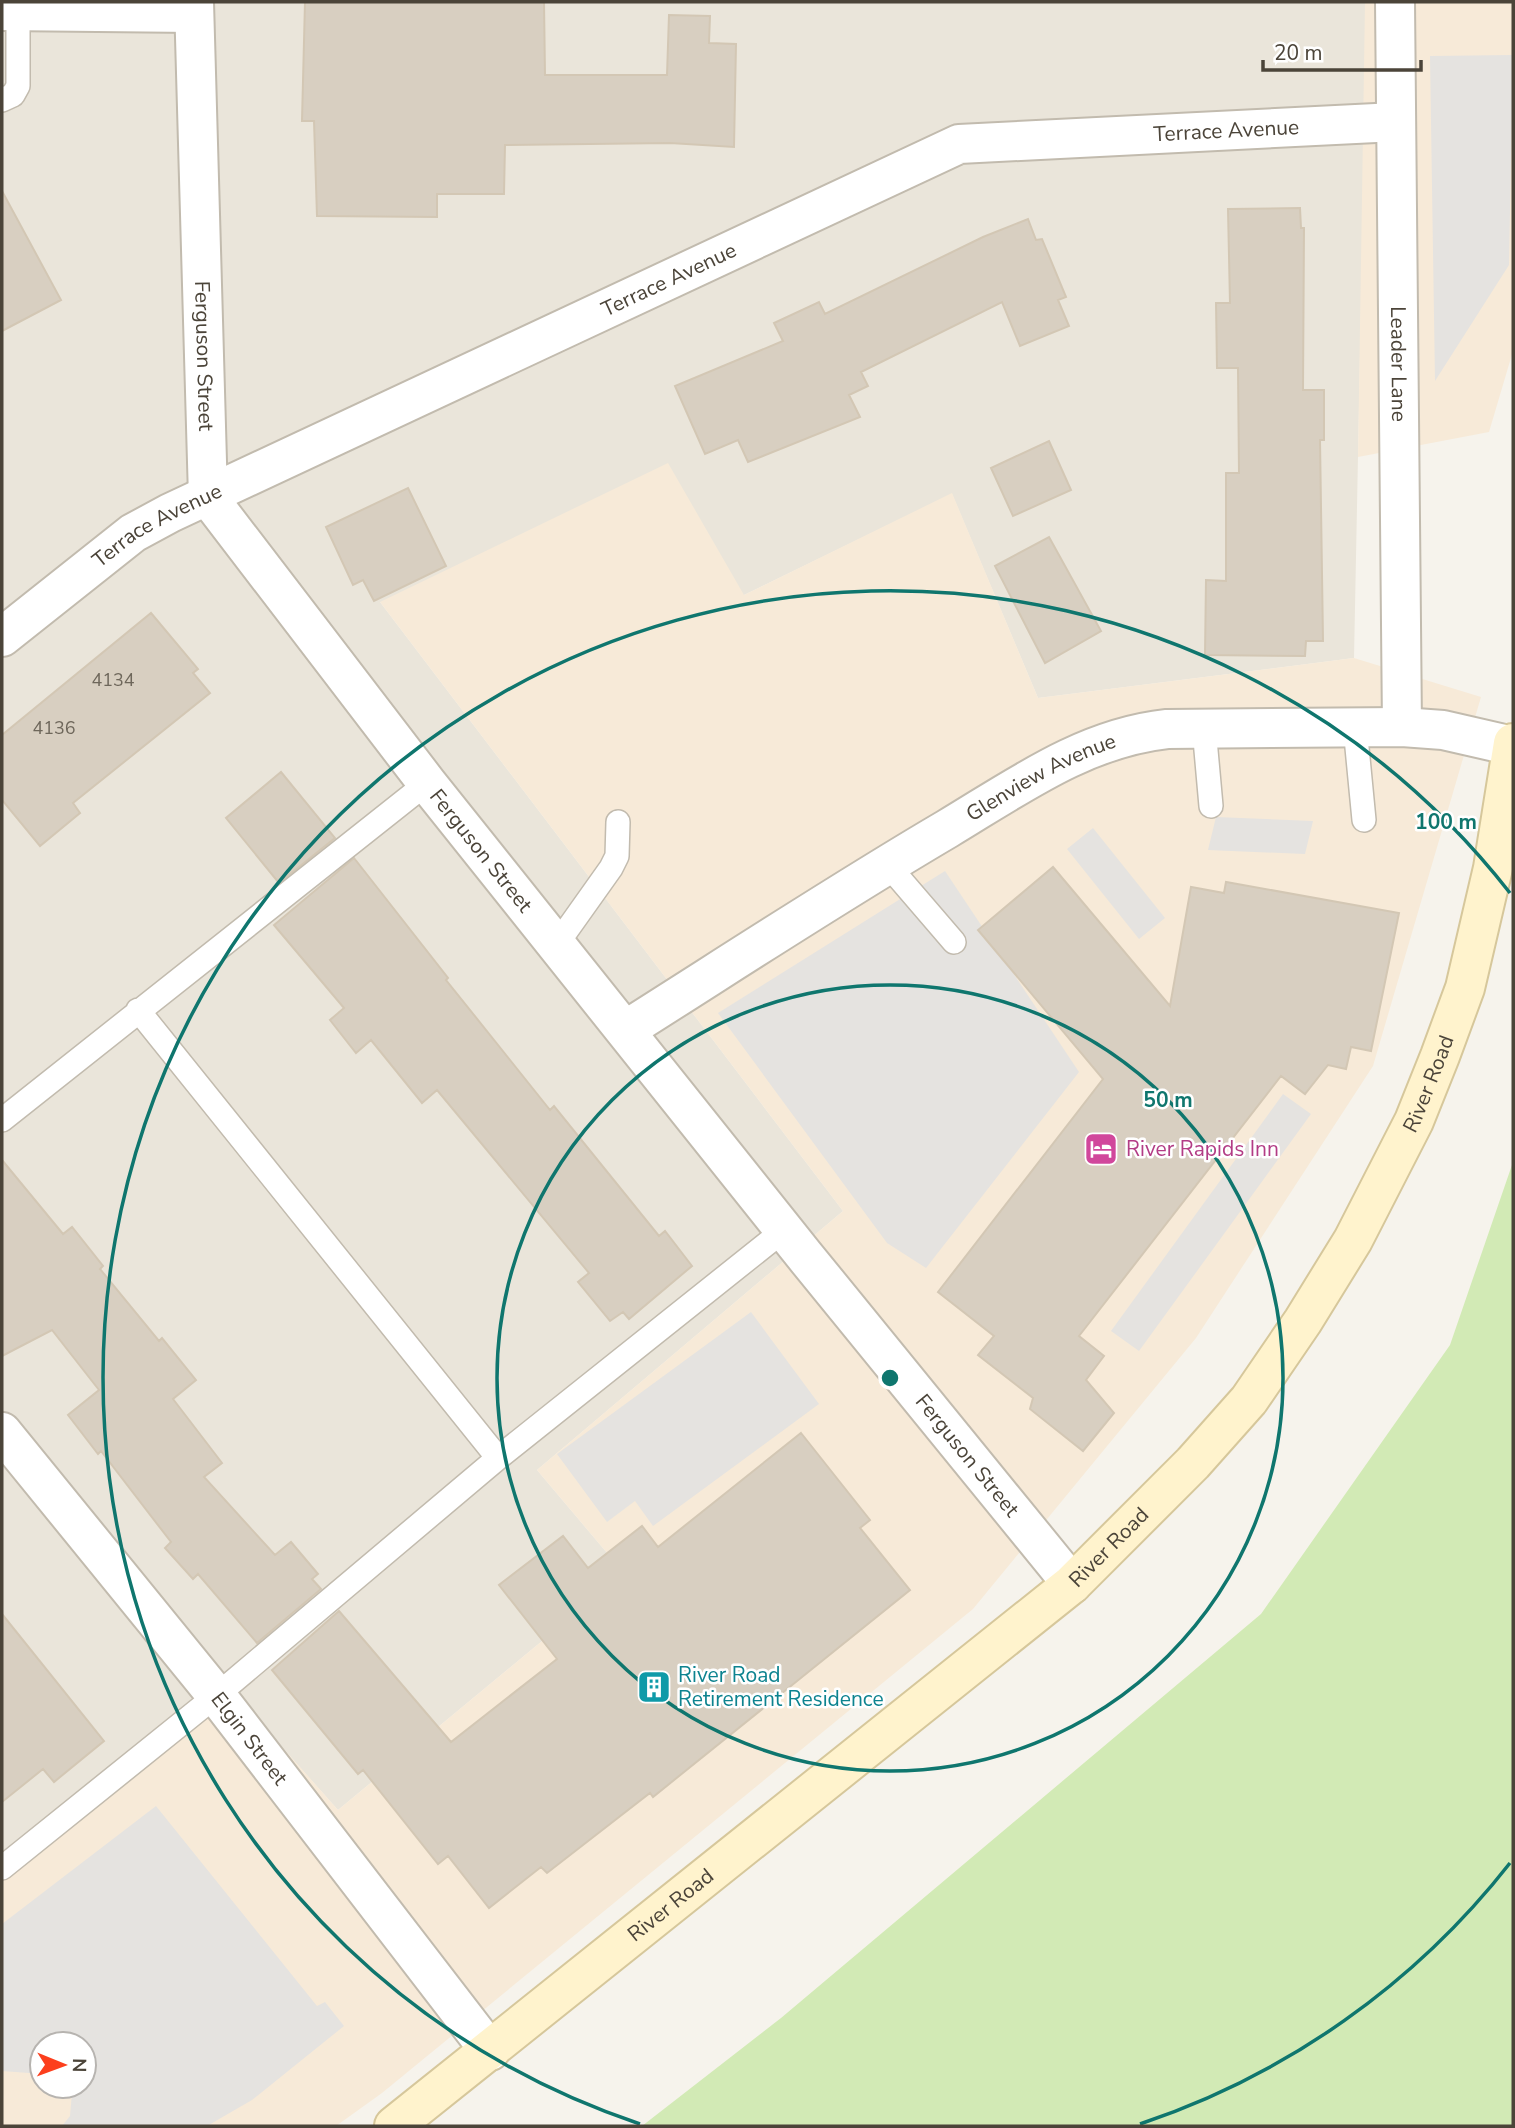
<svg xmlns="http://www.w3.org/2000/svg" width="1515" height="2128" viewBox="0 0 1515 2128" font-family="'Nunito Sans',sans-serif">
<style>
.residential{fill:#eae5da}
.commercial{fill:#f7ead8;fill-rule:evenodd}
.green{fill:#d2eab5}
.parking{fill:#e5e3e0}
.building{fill:#d8cfc1;stroke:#d3c7b4;stroke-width:2}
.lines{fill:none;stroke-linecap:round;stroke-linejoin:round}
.service-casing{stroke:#c2bbae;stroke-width:26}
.minor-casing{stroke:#c2bbae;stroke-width:42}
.secondary-casing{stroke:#d6c79b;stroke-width:42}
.service{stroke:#fff;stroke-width:23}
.minor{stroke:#fff;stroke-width:38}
.secondary{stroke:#fff3cd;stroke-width:38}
.ring{fill:none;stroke:#0f766e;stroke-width:3.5}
.labels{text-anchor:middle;stroke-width:5;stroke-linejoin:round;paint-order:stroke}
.number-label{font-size:18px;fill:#6e675b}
.street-label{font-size:21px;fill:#4b4439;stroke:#fff}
.hotel-label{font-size:21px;fill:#b23c85;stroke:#fff;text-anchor:start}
.culture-label{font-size:21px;fill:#0d838f;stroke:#fff;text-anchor:start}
.centre{fill:#0f766e;stroke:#fff;stroke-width:3.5}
.ring-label{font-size:21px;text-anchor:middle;font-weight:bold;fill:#0f766e;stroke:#fff;stroke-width:5;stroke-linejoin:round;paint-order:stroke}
</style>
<rect width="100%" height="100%" fill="#f6f3ec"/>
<path class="residential" d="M 2,2 L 1367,2 L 1354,658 L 1038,698 L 952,494 L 744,595 L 380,602 L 843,1211 L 537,1470 L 624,1573 L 338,1810 L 222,1680 L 2,1858 Z"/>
<path class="commercial" d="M 1365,2 L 1513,2 L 1513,351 L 1489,432 L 1358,457 Z
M 668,463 L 744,595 L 952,493 L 1038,698 L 1354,658 L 1481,697 L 1373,1066 L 1196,1338 L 973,1609 L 382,2093 L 336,2126 L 2,2126 L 2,1858 L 222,1679 L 338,1810 L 624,1573 L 537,1470 L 843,1211 L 380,602 ZM 42,2044 L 84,2044 L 84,2086 L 42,2086 Z"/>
<path class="green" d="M 1513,1162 L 1513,2126 L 642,2126 L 781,2018 L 1261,1614 L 1450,1345 Z"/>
<path class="parking" d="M 1513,55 L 1509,265 L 1435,381 L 1430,56 Z
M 1216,817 L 1313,821 L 1305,854 L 1208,850 Z
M 1093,828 L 1165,918 L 1139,939 L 1067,849 Z
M 945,871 L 1079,1072 L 926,1268 L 887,1243 L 718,1013 Z
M 1283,1094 L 1311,1114 L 1139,1351 L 1111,1331 Z
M 751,1312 L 819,1404 L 653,1526 L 635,1501 L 607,1522 L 557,1454 Z
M 156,1806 L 317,2006 L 325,2002 L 344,2026 L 252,2100 L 207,2126 L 62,2126 L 70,2116 L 72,2092 L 68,2086 L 84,2086 L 84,2044 L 42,2044 L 42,2074 L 2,2071 L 2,1924 Z"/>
<path class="building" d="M 305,2 L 544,2 L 545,75 L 667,75 L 669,15 L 710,16 L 709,43 L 736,44 L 734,147 L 670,143 L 505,145 L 504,194 L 437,194 L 437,217 L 317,216 L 314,121 L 302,121 Z
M 2,191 L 61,300 L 2,331 Z
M 1300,208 L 1301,228 L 1304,228 L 1303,390 L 1324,390 L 1324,440 L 1320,440 L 1323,641 L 1306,641 L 1305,656 L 1205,655 L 1206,580 L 1226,581 L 1226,473 L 1239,473 L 1238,368 L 1217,368 L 1216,303 L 1230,303 L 1228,209 Z
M 1028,219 L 1036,240 L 1042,239 L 1066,297 L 1058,300 L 1069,326 L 1020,346 L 1002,302 L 861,372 L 868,386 L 849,395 L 860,417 L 748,462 L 738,440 L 705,454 L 675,386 L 783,341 L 774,323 L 819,302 L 825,314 L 983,237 Z
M 1049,441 L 1071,490 L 1013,516 L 991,468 Z
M 408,488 L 446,566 L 374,601 L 363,580 L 353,585 L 326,527 Z
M 1049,537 L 1101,631 L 1045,663 L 995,566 Z
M 151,613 L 198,669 L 193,673 L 210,693 L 73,803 L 80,813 L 40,846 L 2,800 L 2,735 Z
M 281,772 L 335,838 L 279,883 L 226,818 Z
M 354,858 L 448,978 L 446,980 L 550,1110 L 554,1106 L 659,1236 L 665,1231 L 692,1266 L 629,1319 L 623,1312 L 610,1321 L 578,1282 L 589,1273 L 437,1090 L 422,1103 L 371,1040 L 356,1053 L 330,1020 L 344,1008 L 274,925 Z
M 1053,867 L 1170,1006 L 1191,887 L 1224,893 L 1226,882 L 1399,913 L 1371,1051 L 1351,1047 L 1346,1069 L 1328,1065 L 1305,1094 L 1281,1076 L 1079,1336 L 1104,1356 L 1086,1380 L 1114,1413 L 1083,1451 L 1030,1409 L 1033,1398 L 978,1355 L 994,1336 L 938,1292 L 1103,1079 L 978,930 Z
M 2,1160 L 63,1234 L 72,1227 L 103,1266 L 100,1269 L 159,1341 L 162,1338 L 196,1380 L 173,1399 L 222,1463 L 204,1477 L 275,1555 L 291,1542 L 318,1574 L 312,1579 L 321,1589 L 257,1643 L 198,1574 L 193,1579 L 165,1548 L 171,1542 L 101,1451 L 98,1454 L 68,1415 L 99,1390 L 52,1330 L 2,1356 Z
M 801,1433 L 870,1520 L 860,1528 L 910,1590 L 653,1797 L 650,1793 L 547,1873 L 541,1867 L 489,1908 L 448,1856 L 438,1864 L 363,1770 L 358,1774 L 272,1670 L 339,1611 L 451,1742 L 557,1659 L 499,1585 L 563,1536 L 588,1568 L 642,1526 L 658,1547 Z
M 2,1614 L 104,1741 L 54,1782 L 43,1769 L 2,1802 Z"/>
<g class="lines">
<defs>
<path id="service" d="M 2,100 L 13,95 L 18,86 L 18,11
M 1355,727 L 1364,820
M 1204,728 L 1211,806
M 887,864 L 954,942
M 557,944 L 611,868 L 617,856 L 618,822
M 138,1010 L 498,1458
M 2,1120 L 427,783
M 2,1868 L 223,1690 L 498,1458 L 784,1230"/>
<g id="minor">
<path id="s1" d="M 194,2 L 208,497 L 427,783 L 804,1255 L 1072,1584"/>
<path id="s2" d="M 1395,2 L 1402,727"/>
<path d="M 2,11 L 194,13"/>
<path id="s3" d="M 2,637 L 133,533 L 170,513 L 959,144 L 1396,122"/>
<path id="s4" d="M 627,1029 C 733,962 838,893 947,829 C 1017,787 1084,738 1167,729 L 1402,727 L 1443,730 L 1513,746"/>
<path id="s5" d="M 2,1432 L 216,1695 L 490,2051"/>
</g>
<g id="secondary">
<path id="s6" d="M 394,2126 L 1072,1584 L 1193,1463 L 1249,1400 L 1303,1321 L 1353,1240 L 1414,1121 L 1440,1056 L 1465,988 L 1493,868 L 1513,743"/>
</g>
</defs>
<use href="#service" class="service-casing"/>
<use href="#minor" class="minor-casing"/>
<use href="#secondary" class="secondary-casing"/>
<use href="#service" class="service"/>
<use href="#minor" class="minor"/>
<use href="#secondary" class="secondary"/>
</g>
<g class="ring">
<circle cx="890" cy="1378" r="393"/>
<path d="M1510 1863A787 787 0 0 1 1140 2124M640 2124A787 787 0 1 1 1510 893"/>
</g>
<defs>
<symbol id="hotel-square" viewBox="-11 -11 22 22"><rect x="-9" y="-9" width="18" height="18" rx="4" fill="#d1479c" stroke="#fff"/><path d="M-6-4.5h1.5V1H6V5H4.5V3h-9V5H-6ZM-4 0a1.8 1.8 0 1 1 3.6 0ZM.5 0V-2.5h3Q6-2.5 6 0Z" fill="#fff"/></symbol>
<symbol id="building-square" viewBox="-11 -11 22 22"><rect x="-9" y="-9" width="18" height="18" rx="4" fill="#0f9aa8" stroke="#fff"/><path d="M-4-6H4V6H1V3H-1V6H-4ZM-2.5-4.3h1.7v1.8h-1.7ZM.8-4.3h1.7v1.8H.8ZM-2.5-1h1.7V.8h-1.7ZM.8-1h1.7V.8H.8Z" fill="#fff"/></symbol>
</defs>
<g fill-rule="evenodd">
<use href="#hotel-square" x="1082" y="1130" width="38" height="38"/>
<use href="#building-square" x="635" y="1668" width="38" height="38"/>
</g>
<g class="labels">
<g class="number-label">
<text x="113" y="686">4134</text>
<text x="54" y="734">4136</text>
</g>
<g class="street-label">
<text dy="7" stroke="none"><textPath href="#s3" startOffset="1348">Terrace Avenue</textPath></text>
<text dy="7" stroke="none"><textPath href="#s3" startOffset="760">Terrace Avenue</textPath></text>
<text dy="7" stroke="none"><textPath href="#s1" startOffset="354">Ferguson Street</textPath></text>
<text dy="7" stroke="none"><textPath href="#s2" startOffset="362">Leader Lane</textPath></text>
<text dy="7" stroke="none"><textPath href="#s3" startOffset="192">Terrace Avenue</textPath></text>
<text dy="7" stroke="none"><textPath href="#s4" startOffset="485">Glenview Avenue</textPath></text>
<text dy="7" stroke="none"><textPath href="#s1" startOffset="942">Ferguson Street</textPath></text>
<text dy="7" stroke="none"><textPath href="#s6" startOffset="1488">River Road</textPath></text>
<text dy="7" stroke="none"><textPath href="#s1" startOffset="1718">Ferguson Street</textPath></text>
<text dy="7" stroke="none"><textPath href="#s6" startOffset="920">River Road</textPath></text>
<text dy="7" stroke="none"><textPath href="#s5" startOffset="394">Elgin Street</textPath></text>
<text dy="7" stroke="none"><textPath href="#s6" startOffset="354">River Road</textPath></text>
</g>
<g class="hotel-label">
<text x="1126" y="1156">River Rapids Inn</text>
</g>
<g class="culture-label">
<text x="678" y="1682">River Road<tspan x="678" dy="24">Retirement Residence</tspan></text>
</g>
</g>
<circle cx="890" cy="1378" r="10" class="centre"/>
<g class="ring-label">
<text x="1446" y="829">100 m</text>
<text x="1168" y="1107">50 m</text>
</g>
<rect width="1515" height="2128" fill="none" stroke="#4b4439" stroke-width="7"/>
<g transform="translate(63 2065) rotate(91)"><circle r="33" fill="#ffffff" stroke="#b7b4b0" stroke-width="2"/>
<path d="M0-5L12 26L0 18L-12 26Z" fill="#fc3f1d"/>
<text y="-10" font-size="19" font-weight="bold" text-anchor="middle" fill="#4b4439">N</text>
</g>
<path d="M1263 60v10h158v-10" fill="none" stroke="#4b4439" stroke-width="3.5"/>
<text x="1274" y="60" font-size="21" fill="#4b4439" stroke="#ffffff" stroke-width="5" paint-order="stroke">20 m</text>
</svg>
